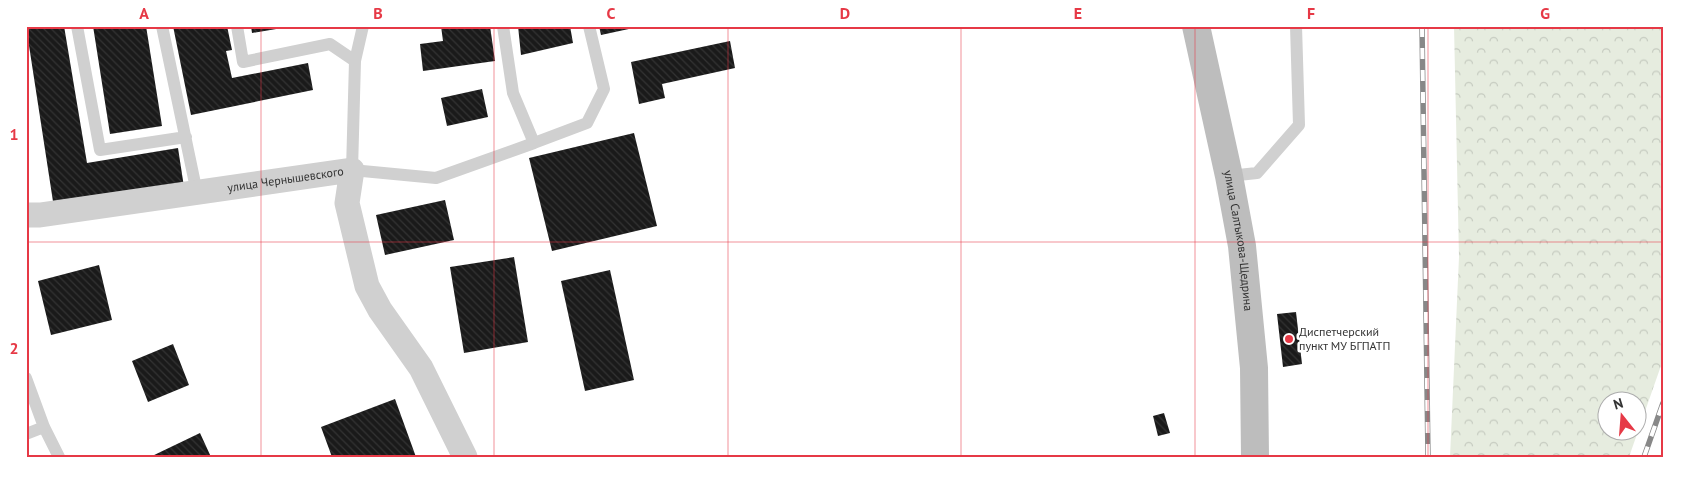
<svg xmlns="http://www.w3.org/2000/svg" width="1689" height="483" viewBox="0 0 1689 483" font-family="'PT Sans',sans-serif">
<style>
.forest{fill:url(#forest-crowns);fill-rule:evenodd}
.building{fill:url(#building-back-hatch)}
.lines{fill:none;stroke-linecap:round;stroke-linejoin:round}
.lane{stroke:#d0d0d0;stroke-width:12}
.street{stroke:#d0d0d0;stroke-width:25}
.secondary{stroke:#bdbdbd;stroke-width:28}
.rail-casing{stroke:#888;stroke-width:5.5}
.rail{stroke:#fff;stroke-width:4;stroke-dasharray:11;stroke-linecap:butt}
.grid{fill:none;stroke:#e63946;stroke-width:1;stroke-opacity:0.55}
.poi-dot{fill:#e63946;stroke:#fff;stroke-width:2}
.labels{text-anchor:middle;stroke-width:5;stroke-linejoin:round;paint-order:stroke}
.street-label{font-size:12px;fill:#333;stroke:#fff}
.poi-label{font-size:12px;fill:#333;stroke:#fff;text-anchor:start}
.neatline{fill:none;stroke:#e63946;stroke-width:2}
.grid-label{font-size:16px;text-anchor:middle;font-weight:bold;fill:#e63946}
</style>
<defs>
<pattern id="forest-crowns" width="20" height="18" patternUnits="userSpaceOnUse" patternTransform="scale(1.25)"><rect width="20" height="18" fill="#e6ecdf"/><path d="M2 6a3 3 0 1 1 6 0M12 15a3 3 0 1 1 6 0" fill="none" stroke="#c6cbc0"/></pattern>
<pattern id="building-back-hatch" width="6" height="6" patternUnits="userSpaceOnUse" patternTransform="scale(1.25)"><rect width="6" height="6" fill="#1a1a1a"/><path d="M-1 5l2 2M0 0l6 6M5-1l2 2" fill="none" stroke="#333"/></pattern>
</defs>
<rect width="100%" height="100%" fill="#fff"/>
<path class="forest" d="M 1454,26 L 1663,26 L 1663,360 L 1629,457 L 1450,457 L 1459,257 ZM 1606,400 L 1636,400 L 1636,430 L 1606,430 Z"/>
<path class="building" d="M 26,26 L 64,26 L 87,163 L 178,148 L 184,187 L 54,208 Z
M 93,26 L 146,26 L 162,126 L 110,134 Z
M 173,26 L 227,26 L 232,50 L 226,51 L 232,78 L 308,63 L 313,90 L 191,115 Z
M 251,26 L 288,26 L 288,27 L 252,33 Z
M 441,26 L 490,26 L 495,61 L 423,71 L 420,44 L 443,41 Z
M 518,26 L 570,26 L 573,43 L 521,55 Z
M 599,26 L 638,26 L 638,27 L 601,35 Z
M 730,41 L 735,68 L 662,84 L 665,98 L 639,104 L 631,62 Z
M 482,89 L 488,117 L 447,126 L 441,98 Z
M 634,133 L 657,226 L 552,251 L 529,158 Z
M 445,200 L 454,240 L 385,255 L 376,215 Z
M 514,257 L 528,342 L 464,353 L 450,267 Z
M 99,265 L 112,320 L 51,335 L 38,281 Z
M 610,270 L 634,380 L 585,391 L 561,281 Z
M 1296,312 L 1302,364 L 1283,367 L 1277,314 Z
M 173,344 L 189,385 L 148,402 L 132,361 Z
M 395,399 L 416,457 L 332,457 L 321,427 Z
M 1164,413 L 1170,433 L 1158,436 L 1153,416 Z
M 200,433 L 211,457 L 150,457 Z"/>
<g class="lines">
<path class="lane" d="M 77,26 L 100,150 L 186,137
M 162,26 L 197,193
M 237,26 L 243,62 L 330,44 L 355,61
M 363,26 L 355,61 L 352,170 L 436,178 L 534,143
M 503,26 L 513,93 L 534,143 L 587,123 L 604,89 L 589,26
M 1229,176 L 1257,173 L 1299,125 L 1296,26
M 26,378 L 44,427 L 59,457
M 26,434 L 44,427"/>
<path class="street" id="s1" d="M 26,215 L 40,215 L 352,170 L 347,203 L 367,286 L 380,310 L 421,368 L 465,457"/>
<path class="secondary" id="s2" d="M 1196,26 L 1229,176 L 1242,246 L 1254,368 L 1255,457"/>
<defs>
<path id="rail" d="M 1422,26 L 1428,457
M 1644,457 L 1663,403"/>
</defs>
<use href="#rail" class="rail-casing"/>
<use href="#rail" class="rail"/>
</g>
<path class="grid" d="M 261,26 L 261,457M 494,26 L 494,457M 728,26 L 728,457M 961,26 L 961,457M 1195,26 L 1195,457M 1428,26 L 1428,457M 26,242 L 1663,242"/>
<circle class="poi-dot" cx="1289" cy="339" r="5"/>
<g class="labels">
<g class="street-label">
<text dy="4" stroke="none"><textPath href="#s1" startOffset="262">улица Чернышевского</textPath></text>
<text dy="4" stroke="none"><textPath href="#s2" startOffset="219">улица Салтыкова-Щедрина</textPath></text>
</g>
<g class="poi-label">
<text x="1299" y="336">Диспетчерский<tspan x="1299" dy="14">пункт МУ БГПАТП</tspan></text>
</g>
</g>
<rect width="1689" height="483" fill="none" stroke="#ffffff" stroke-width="55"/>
<g transform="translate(1622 416) rotate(343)"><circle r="24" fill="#ffffff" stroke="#adadad"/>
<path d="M0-4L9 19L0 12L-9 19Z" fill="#e63946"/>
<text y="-8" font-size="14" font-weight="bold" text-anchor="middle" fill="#333333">N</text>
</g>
<rect x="28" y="28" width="1634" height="428" class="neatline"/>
<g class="grid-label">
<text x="144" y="19">A</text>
<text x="378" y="19">B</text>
<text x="611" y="19">C</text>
<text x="845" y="19">D</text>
<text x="1078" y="19">E</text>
<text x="1311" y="19">F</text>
<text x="1545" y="19">G</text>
<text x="14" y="140">1</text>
<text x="14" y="354">2</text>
</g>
</svg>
